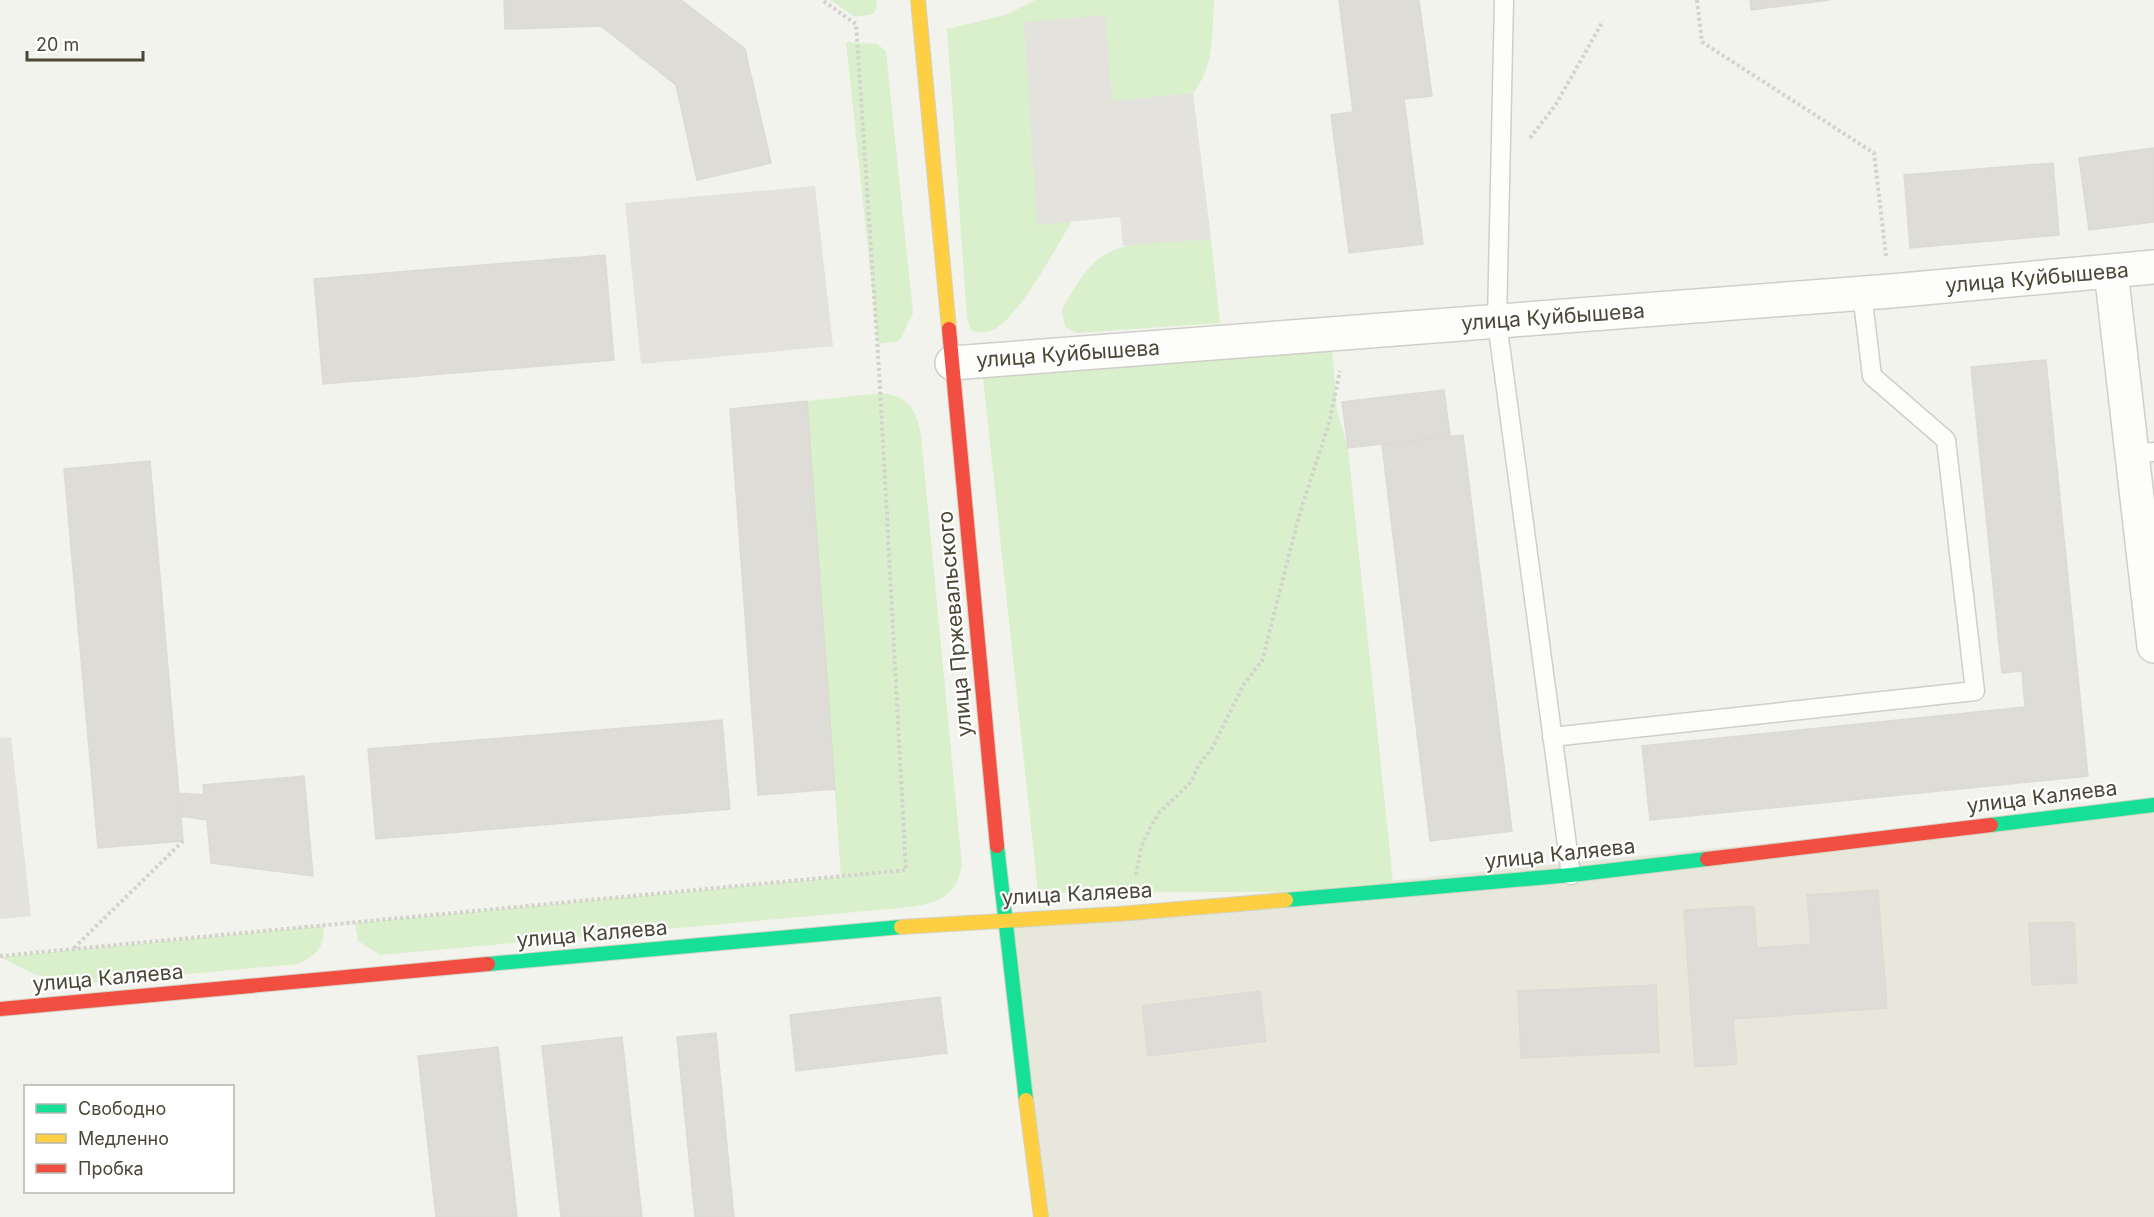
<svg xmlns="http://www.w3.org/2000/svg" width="2154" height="1217" viewBox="0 0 2154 1217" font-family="Inter,sans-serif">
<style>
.residential{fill:#e8e7db}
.green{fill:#daf0cc}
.parking{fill:#e3e2dc}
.building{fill:#dddcd6;stroke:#dcdbd3;stroke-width:1.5}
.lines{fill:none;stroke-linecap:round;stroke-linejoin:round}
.lane-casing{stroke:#d0cec8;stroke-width:21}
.street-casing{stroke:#d0cec8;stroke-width:36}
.fast-casing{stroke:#d3d3c4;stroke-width:16}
.slow-casing{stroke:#d3d3c4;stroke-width:16}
.jam-casing{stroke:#d3d3c4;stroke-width:16}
.path{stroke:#d3d3cc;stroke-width:4;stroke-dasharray:3 3;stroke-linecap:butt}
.lane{stroke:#fdfdfc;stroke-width:18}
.street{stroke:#fdfdfc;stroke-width:33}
.fast{stroke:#16e098;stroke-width:14}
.slow{stroke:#ffcf43;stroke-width:14}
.jam{stroke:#f24e42;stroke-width:14}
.labels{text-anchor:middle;stroke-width:4.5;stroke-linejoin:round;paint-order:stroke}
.street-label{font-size:21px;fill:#4c4837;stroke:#fff}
</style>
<rect width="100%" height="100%" fill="#f3f3ee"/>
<path class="residential" d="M 2154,805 L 2154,1217 L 1041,1217 L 1004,919 Z"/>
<path class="green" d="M 830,0 L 876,0 L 877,8 L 873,14 L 855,17 Z
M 1035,0 L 1214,0 C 1212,32 1215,67 1193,93 L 1112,102 L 1037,224 L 1072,221 C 1056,248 1020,315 995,329 C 987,333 980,333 972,331 L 967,320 L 947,29 L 1005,15 Z
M 846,42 L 877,44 L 886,51 L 913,313 L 899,341 L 878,344 Z
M 1211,239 L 1220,323 L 1077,333 L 1065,327 L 1062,310 C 1071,293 1082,273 1097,260 C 1123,238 1177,241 1211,239 Z
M 1332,347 L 1337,411 L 1348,448 L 1394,891 L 1038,893 L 983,378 Z
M 881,393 C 909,397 916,408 921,435 L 962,865 C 956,902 931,904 900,908 L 380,955 L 358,941 L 355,923 L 841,877 L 807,401 Z
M 323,926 C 326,947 316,955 298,964 L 90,983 L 36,975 L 0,957 Z"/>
<path class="parking" d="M 1105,15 L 1112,101 L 1193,93 L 1211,239 L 1123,246 L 1120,217 L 1037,225 L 1024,22 Z
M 815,186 L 833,346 L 641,364 L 625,203 Z
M 11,737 L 31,916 L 0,919 L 0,738 Z"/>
<path class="building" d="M 504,0 L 681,0 L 745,49 L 771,163 L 697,180 L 676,85 L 601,26 L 505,29 Z
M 1339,0 L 1419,0 L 1432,96 L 1404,99 L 1423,244 L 1349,253 L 1331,115 L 1353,112 Z
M 1750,0 L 1830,0 L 1751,10 Z
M 2154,148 L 2154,222 L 2089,230 L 2079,158 Z
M 2053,163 L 2059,235 L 1910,248 L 1904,175 Z
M 605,255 L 614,360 L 323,384 L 314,279 Z
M 2046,360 L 2088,776 L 1650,820 L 1642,746 L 2025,707 L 2022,671 L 2002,673 L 1971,367 Z
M 1444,390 L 1450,436 L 1348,448 L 1342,402 Z
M 807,401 L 835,789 L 758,795 L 730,409 Z
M 1463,435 L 1512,831 L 1430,841 L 1382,445 Z
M 150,461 L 183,841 L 98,848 L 64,469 Z
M 722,720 L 730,809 L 376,839 L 368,749 Z
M 304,776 L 313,876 L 211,863 L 207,820 L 181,816 L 179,793 L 204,795 L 203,785 Z
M 1878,890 L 1887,1008 L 1733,1019 L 1737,1064 L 1695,1067 L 1684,910 L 1754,906 L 1757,948 L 1811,944 L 1807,895 Z
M 2074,922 L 2077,983 L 2032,985 L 2029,923 Z
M 1656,985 L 1659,1052 L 1521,1058 L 1518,991 Z
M 1260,991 L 1266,1041 L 1148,1056 L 1142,1006 Z
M 940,997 L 947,1053 L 796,1071 L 790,1015 Z
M 716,1033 L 734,1217 L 695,1217 L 677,1037 Z
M 622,1037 L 642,1217 L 561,1217 L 542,1046 Z
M 498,1047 L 517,1217 L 436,1217 L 418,1056 Z"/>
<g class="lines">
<defs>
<path id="lane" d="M 1504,0 L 1497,322 L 1571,875
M 2132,454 L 2154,452
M 1552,737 L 1975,691 L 1946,440 L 1872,376 L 1862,293"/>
<path id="street" d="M 2111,271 L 2154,646
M 952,363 L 1891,291 L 2154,267"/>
<path id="fast" d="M 1991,825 L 2154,805
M 997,846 L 1026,1100
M 1286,900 L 1571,875 L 1707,859
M 488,964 L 901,927"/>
<path id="slow" d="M 918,0 L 949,329
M 901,927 L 1118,914 L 1286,900
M 1026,1100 L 1041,1217"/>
<path id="jam" d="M 949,329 L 997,846
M 1707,859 L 1991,825
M 0,1009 L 488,964"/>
</defs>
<use href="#lane" class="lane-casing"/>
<use href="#street" class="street-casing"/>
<use href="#fast" class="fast-casing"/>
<use href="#slow" class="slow-casing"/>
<use href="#jam" class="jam-casing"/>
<path class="path" d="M 1697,0 L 1702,42 L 1874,153 L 1886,256
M 1530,138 L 1555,106 L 1603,21
M 1136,875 L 1141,848 L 1149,830 L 1159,813 L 1191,782 L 1199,764 L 1211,750 L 1244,684 L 1262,661 L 1299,516 L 1329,423 L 1340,371
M 74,948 L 183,841
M 0,956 L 906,870 L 879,369 L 856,24 L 822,0"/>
<use href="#lane" class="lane"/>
<use href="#street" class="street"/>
<use href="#fast" class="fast"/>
<use href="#slow" class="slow"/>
<use href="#jam" class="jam"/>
</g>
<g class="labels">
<g class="street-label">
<text transform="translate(2037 278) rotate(-5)" y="7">улица Куйбышева</text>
<text transform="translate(1553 317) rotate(-4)" y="7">улица Куйбышева</text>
<text transform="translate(1068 354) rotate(-4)" y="7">улица Куйбышева</text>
<text transform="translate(955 624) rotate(-95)" y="7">улица Пржевальского</text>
<text transform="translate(2042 797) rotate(-7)" y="7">улица Каляева</text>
<text transform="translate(1560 854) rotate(-6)" y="7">улица Каляева</text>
<text transform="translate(1077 894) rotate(-3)" y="7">улица Каляева</text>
<text transform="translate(592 934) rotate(-5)" y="7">улица Каляева</text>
<text transform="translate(108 978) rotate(-5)" y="7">улица Каляева</text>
</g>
</g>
<rect x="24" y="1085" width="210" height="108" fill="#ffffff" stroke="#b7b6af" stroke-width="1.5"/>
<rect x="36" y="1104" width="30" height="9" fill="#16e098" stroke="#b7b6af" stroke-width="1.5"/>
<text x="78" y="1115" font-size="18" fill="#4c4837">Свободно</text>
<rect x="36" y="1134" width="30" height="9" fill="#ffcf43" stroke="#b7b6af" stroke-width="1.5"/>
<text x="78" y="1145" font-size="18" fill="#4c4837">Медленно</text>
<rect x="36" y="1164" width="30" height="9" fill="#f24e42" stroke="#b7b6af" stroke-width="1.5"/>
<text x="78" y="1175" font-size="18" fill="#4c4837">Пробка</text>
<path d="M27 51v9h116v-9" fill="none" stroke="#4c4837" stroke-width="3"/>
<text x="36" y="51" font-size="18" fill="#4c4837" stroke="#ffffff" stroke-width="4.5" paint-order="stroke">20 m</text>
</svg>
